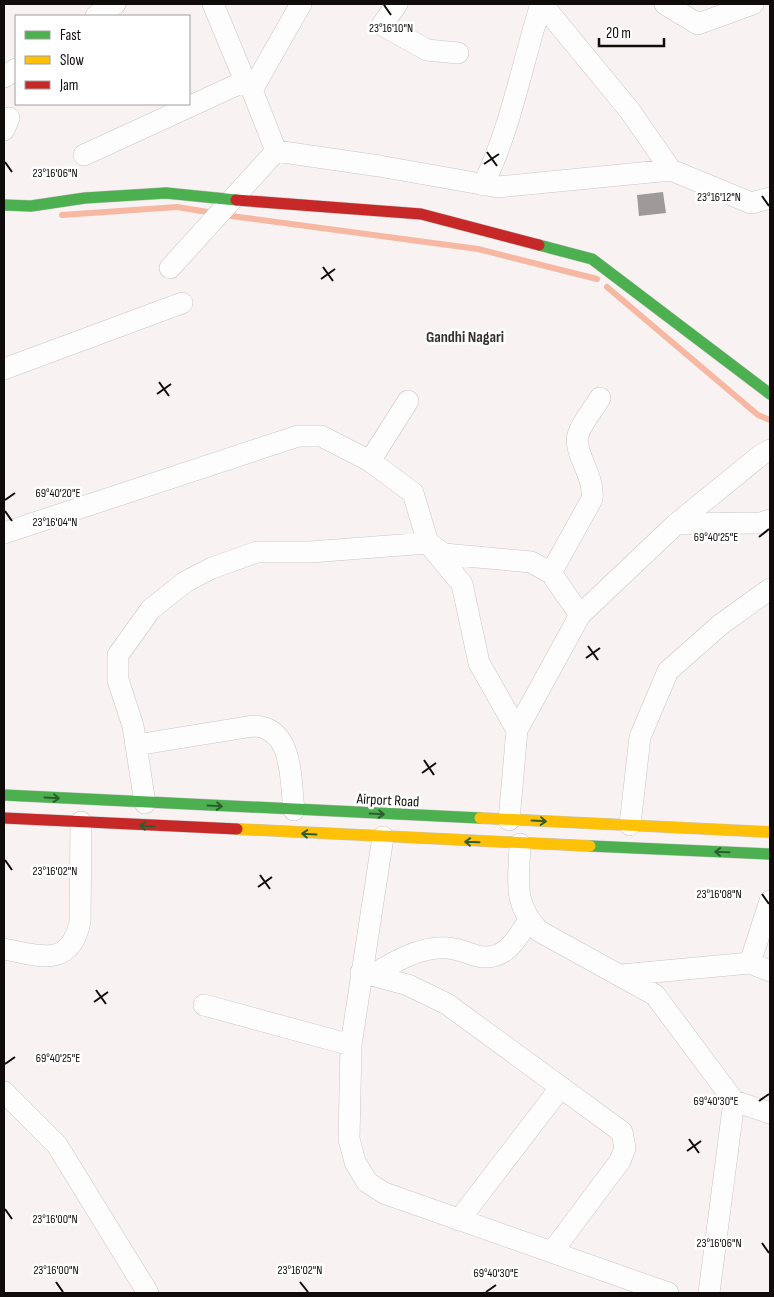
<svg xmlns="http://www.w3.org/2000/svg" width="774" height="1297" viewBox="0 0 774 1297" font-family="'Sofia Sans Condensed',sans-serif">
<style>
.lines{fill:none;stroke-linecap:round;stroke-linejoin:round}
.stream{stroke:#f6b8a2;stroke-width:6}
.building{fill:#9e9a99}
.street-casing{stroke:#c9c5c4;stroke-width:22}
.fast-casing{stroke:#c9c5c4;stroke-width:12}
.slow-casing{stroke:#c9c5c4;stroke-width:12}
.jam-casing{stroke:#c9c5c4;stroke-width:12}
.street{stroke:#fefdfd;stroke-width:21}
.fast{stroke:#4caf50;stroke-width:11}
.slow{stroke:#ffc107;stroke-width:11}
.jam{stroke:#c62828;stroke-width:11}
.oneway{stroke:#2e5e2e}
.ticks{fill:none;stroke:#0f0c0b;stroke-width:2}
.labels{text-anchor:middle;stroke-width:5;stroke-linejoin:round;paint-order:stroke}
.street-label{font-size:15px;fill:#0f0c0b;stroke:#fff}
.neighbourhood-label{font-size:16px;font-weight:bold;fill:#37302e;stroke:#fff}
.ticks-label{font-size:12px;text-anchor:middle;fill:#0f0c0b;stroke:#fff;stroke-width:5;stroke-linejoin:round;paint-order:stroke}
</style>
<rect width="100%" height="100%" fill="#f8f3f2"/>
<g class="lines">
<path class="stream" d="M 62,215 L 177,207 L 214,213
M 224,215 L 478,249 L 597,279
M 607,287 L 758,415 L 770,420"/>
</g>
<path class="building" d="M 663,192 L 666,213 L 639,216 L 637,195 Z"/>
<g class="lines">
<defs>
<path id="street" d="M 397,4 L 382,25 L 427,50 L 458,53
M 542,4 L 630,111 L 671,170
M 665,4 L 698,24 L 753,4
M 96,16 L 115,4
M 4,77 L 16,69
M 252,90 L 301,4
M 4,130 L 9,118
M 276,151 L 379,166 L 498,187 L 671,170 L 751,203 L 770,198
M 84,155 L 245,81
M 483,185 C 511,128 522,64 541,4
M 170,268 L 276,151 L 252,90 L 245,81 L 213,4
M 4,369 L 182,303
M 408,401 L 370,461 L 413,493 L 428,543 L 462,584 L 479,663 L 517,730
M 676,524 L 761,523 L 770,520
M 4,533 L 298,436 L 321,436 L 370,461
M 551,573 L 592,499 C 595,475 573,453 578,435 C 582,422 593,410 600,398
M 136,745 L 253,726 C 294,727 290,779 294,810
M 145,803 L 133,726 L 118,680 L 118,655 L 151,609 L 185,582 L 212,568 L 257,552 L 310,552 L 428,543 L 444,554 L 531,562 L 551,573 L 580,615
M 509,820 L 517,730 L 580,615 L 676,524 L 761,455 L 770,450
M 630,825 L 640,737 L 668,671 L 720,625 L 770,589
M 383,837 L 351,1045 L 349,1139 L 355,1162 L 367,1182 L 384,1193 L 668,1293
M 520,844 C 519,880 512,903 539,931 L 655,995 L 734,1101 L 709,1293
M 4,949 C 40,956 70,968 80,922 L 81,822
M 750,963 L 770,901
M 361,972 L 408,985 L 447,1004 L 622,1132 L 625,1148 L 620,1161 L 552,1252
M 373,975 C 395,961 421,946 448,948 C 459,949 467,953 477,956 C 505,962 516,940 529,920
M 621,975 L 750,963 L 770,971
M 204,1005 L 351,1045
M 4,1092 L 57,1145 L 148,1293
M 734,1101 L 770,1113
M 459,1220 L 561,1087"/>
<path id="fast" d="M 4,205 L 31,206 L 85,198 L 166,193 L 236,200
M 539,245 L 592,259 L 770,394
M 4,795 L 480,818
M 590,846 L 770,854"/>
<path id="slow" d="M 480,818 L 770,832
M 237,829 L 590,846"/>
<path id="jam" d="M 236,200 L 421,214 L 539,245
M 4,818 L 237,829"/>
</defs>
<use href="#street" class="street-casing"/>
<use href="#fast" class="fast-casing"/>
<use href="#slow" class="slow-casing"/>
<use href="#jam" class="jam-casing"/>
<use href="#street" class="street"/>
<use href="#fast" class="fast"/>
<use href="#slow" class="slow"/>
<use href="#jam" class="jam"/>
</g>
<defs><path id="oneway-shaft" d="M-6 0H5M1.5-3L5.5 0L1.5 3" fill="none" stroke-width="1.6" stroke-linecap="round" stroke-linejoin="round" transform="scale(1.25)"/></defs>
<g class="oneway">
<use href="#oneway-shaft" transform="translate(52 798) rotate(3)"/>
<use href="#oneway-shaft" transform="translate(215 806) rotate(3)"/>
<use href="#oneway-shaft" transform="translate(377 814) rotate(3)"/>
<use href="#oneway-shaft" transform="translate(539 821) rotate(3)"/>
<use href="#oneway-shaft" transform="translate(147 826) rotate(-177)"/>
<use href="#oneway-shaft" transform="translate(309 834) rotate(-177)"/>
<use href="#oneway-shaft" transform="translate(472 842) rotate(-178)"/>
<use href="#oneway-shaft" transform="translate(722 852) rotate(-178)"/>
</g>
<path class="ticks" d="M 384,5 L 391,15M 487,152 L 497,166M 5,162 L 12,172M 484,164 L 499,154M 762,196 L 769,206M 323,267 L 333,281M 321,279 L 335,269M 159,382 L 169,396M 157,394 L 171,384M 5,500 L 15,493M 5,511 L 12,521M 759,537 L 769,529M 588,646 L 598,660M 586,658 L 600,648M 424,760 L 434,775M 422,773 L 436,763M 5,860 L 12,870M 260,875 L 270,889M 258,887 L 272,877M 762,894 L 769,904M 96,990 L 106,1004M 94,1002 L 108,992M 5,1064 L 15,1057M 759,1101 L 769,1094M 689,1139 L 699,1153M 687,1151 L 701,1141M 5,1209 L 12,1219M 762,1243 L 769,1253M 56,1282 L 63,1292M 300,1282 L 308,1292M 486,1292 L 496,1285"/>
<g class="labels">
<g class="street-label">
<text transform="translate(388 800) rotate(3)" y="5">Airport Road</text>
</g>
<g class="neighbourhood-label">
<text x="465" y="342">Gandhi Nagari</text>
</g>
</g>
<g class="ticks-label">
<text x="391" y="32">23°16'10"N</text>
<text x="55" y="177">23°16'06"N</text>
<text x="719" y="201">23°16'12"N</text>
<text x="58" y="497">69°40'20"E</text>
<text x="55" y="526">23°16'04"N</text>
<text x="716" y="541">69°40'25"E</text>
<text x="55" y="875">23°16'02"N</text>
<text x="719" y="898">23°16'08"N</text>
<text x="58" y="1062">69°40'25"E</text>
<text x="716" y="1105">69°40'30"E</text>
<text x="55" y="1223">23°16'00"N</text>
<text x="719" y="1247">23°16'06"N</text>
<text x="56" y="1274">23°16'00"N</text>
<text x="300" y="1274">23°16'02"N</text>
<text x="496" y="1277">69°40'30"E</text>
</g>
<rect width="774" height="1297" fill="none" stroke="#0f0c0b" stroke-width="10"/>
<rect x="15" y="15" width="175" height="90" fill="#ffffff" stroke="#9f9e9d"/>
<rect x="25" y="31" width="25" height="8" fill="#4caf50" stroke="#9f9e9d"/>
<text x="60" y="40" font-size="15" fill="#0f0c0b">Fast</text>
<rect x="25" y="56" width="25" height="8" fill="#ffc107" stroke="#9f9e9d"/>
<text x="60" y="65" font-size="15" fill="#0f0c0b">Slow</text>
<rect x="25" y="81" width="25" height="8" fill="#c62828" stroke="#9f9e9d"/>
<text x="60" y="90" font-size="15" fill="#0f0c0b">Jam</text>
<path d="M599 38v8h65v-8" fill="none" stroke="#0f0c0b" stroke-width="2.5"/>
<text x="606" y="38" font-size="15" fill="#0f0c0b" stroke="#ffffff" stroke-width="4" paint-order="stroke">20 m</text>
</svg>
